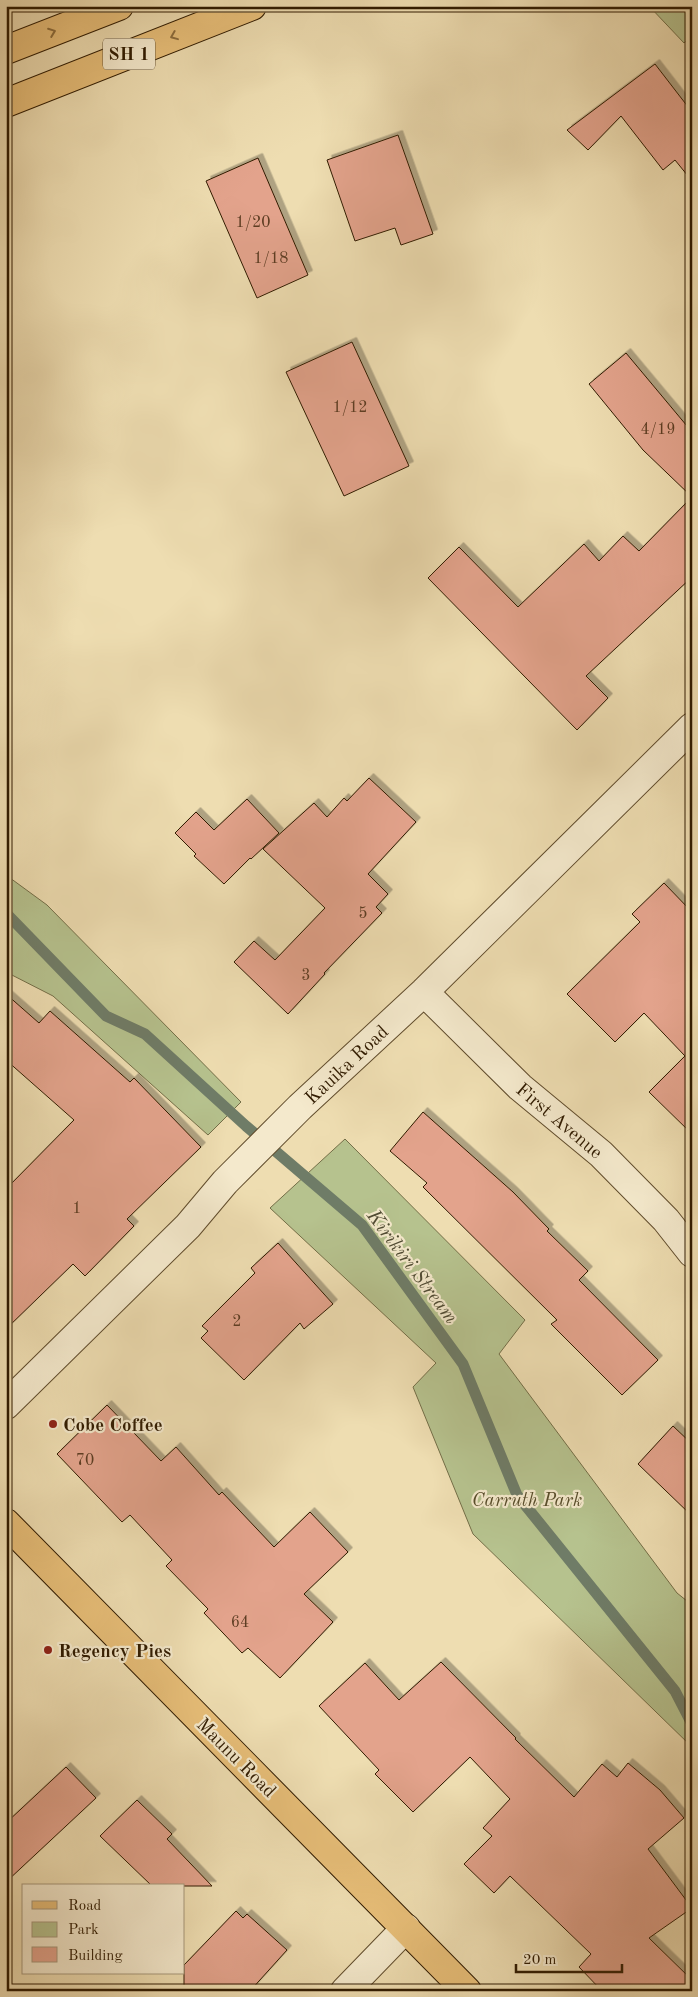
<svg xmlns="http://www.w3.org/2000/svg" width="698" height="1997" viewBox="0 0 698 1997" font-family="'Old Standard TT',serif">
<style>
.green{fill:#b6c28e;stroke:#736e47}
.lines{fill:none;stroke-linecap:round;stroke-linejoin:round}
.stream{stroke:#6f7c67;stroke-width:11}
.building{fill:#e3a38c;stroke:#301b00;filter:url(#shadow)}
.minor-casing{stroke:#604c2c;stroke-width:30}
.major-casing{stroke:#301b00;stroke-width:30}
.highway-casing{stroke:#301b00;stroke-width:30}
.minor{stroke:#f4e9cc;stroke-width:28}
.major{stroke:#e7be78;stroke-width:28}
.highway{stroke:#e7be78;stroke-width:28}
.oneway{stroke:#8c6c3c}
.poi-dot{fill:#8f2418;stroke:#f4e9cc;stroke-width:2}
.labels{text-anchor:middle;stroke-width:4.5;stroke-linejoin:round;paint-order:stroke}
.number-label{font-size:16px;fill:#5d3d23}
.shield{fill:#f4e9cc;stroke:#6b593d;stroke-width:1}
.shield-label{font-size:18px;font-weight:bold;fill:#301b00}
.street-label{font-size:19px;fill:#301b00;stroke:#f4e9cc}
.poi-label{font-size:19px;font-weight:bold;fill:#301b00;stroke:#f4e9cc;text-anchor:start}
.park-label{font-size:19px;font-style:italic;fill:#584d2b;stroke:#f4e9cc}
.water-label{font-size:20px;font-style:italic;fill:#504b33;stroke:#f4e9cc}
</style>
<defs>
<filter id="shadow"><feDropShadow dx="4.5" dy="-4.5" stdDeviation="0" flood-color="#0004"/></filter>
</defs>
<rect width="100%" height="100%" fill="#eeddb1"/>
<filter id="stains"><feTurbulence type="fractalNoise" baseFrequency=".004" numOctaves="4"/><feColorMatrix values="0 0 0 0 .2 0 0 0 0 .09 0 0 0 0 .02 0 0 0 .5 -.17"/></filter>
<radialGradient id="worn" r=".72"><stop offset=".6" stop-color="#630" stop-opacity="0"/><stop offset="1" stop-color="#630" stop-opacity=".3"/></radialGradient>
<path class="green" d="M 649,6 L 692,6 L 692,36 L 684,43 Z
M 6,875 L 47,905 L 241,1102 L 208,1135 L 53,996 L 6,972 Z
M 345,1139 L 525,1320 L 499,1354 L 677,1593 L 692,1605 L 692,1747 L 473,1534 L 413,1387 L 436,1363 L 270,1208 Z"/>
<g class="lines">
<path class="stream" d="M 6,913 L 106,1016 L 145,1034 L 246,1126 L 362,1225 L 463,1364 L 517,1495 L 675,1691 L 692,1724"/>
</g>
<path class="building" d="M 655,64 L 692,112 L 692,181 L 675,160 L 663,170 L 621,116 L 588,150 L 567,130 Z
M 398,135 L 433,234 L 401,245 L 395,228 L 355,241 L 327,160 Z
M 258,158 L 308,275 L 257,298 L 206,181 Z
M 352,342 L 409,466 L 344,496 L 286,372 Z
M 626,353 L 692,432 L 692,577 L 586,676 L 608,698 L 577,730 L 428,578 L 459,547 L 518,607 L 584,544 L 599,561 L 623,536 L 639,551 L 692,497 L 643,450 L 589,384 Z
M 369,778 L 416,822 L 368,874 L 388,894 L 376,907 L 382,913 L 324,973 L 325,974 L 288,1014 L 234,962 L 254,941 L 275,960 L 325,908 L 263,849 L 314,803 L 327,817 L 344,798 L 347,801 Z
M 247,799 L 279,833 L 251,859 L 250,858 L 224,884 L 194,856 L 196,854 L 175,833 L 196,812 L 214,830 Z
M 664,883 L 692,912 L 692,1134 L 649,1092 L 685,1056 L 644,1013 L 615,1042 L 567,994 L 640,922 L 632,914 Z
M 6,994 L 39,1023 L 50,1011 L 130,1082 L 134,1078 L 201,1147 L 127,1219 L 134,1226 L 85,1276 L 73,1264 L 6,1329 L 6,1189 L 74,1120 L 6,1060 Z
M 423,1112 L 513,1192 L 549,1229 L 547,1231 L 588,1271 L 579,1280 L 658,1360 L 622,1395 L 551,1324 L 557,1320 L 423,1187 L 427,1183 L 390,1151 Z
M 278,1243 L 333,1304 L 304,1329 L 300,1323 L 244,1380 L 201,1338 L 208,1331 L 202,1326 L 255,1273 L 251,1268 Z
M 107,1405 L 161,1461 L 176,1447 L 219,1495 L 222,1492 L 274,1547 L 310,1512 L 348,1552 L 304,1594 L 333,1622 L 280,1678 L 248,1648 L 242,1653 L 204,1613 L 208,1609 L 166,1566 L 172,1560 L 130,1515 L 122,1522 L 57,1454 Z
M 673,1426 L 692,1444 L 692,1516 L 638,1464 Z
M 441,1662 L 516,1738 L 515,1739 L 574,1797 L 602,1764 L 617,1777 L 628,1763 L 660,1790 L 684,1818 L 648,1849 L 692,1908 L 649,1938 L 692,1980 L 692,1991 L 602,1991 L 579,1967 L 591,1954 L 510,1876 L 494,1893 L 464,1864 L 492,1836 L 483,1828 L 510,1799 L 470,1757 L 413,1812 L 375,1774 L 379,1770 L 319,1706 L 365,1663 L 399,1700 Z
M 66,1767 L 96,1798 L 6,1882 L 6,1823 Z
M 137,1800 L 172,1834 L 167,1839 L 212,1886 L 152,1886 L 100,1836 Z
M 236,1911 L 243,1918 L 247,1914 L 287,1950 L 250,1991 L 184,1991 L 184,1965 Z"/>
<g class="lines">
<defs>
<path id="minor" d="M 424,992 L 520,1087 L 601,1154 L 666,1220 L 692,1253
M 6,1405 L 188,1226 L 225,1182 L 300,1107 L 424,992 L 692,727
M 345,1991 L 406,1928"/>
<path id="major" d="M 6,1523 L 467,1991"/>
<path id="highway" d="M 6,50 L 119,6
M 6,103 L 252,6"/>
</defs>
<use href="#minor" class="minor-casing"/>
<use href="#major" class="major-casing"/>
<use href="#highway" class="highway-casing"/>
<use href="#minor" class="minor"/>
<use href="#major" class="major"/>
<use href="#highway" class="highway"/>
</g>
<defs><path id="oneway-chevron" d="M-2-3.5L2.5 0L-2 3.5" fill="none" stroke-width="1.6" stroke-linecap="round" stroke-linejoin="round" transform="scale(1.25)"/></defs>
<g class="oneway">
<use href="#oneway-chevron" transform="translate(52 32) rotate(-21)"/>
<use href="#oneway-chevron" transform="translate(174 36) rotate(158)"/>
</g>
<g class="poi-dot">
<circle cx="53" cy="1424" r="5"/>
<circle cx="48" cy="1650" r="5"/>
</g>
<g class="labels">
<g class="number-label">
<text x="253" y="227">1/20</text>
<text x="271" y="263">1/18</text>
<text x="350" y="412">1/12</text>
<text x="658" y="434">4/19</text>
<text x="363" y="918">5</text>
<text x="306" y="980">3</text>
<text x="77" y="1213">1</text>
<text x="237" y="1326">2</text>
<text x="85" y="1465">70</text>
<text x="240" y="1627">64</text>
</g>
<rect class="shield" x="103" y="38.5" width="52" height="31" rx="4"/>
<g class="shield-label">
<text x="129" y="60">SH 1</text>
</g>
<g class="street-label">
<text transform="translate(346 1064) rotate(-43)" y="7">Kauika Road</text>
<text transform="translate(560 1120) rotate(40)" y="7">First Avenue</text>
<text transform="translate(237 1757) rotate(45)" y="7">Maunu Road</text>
</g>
<g class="poi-label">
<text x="63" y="1431">Cobe Coffee</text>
<text x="58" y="1657">Regency Pies</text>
</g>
<g class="park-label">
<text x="527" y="1506">Carruth Park</text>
</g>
<g class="water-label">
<text transform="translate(413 1266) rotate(53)" y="7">Kirikiri Stream</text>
</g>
</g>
<rect width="698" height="1997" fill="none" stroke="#eeddb1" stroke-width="25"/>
<rect x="8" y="8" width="683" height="1982" fill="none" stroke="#301b00" stroke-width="2.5"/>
<rect x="12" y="12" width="673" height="1972" fill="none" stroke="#301b00"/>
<rect x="22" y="1884" width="162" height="90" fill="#f4e9cc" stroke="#a6977a"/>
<rect x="32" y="1901" width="25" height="8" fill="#e7be78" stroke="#a6977a"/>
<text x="68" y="1910" font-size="15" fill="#301b00">Road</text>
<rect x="32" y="1922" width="25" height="15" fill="#b6c28e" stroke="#a6977a"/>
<text x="68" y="1934" font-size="15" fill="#301b00">Park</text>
<rect x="32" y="1947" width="25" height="15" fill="#e3a38c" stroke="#a6977a"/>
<text x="68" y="1960" font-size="15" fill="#301b00">Building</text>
<path d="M516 1964v8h106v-8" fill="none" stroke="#301b00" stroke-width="2.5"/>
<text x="523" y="1964" font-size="15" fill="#301b00" stroke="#f4e9cc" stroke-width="4" paint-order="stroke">20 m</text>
<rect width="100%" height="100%" filter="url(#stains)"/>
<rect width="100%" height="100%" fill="url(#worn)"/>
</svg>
